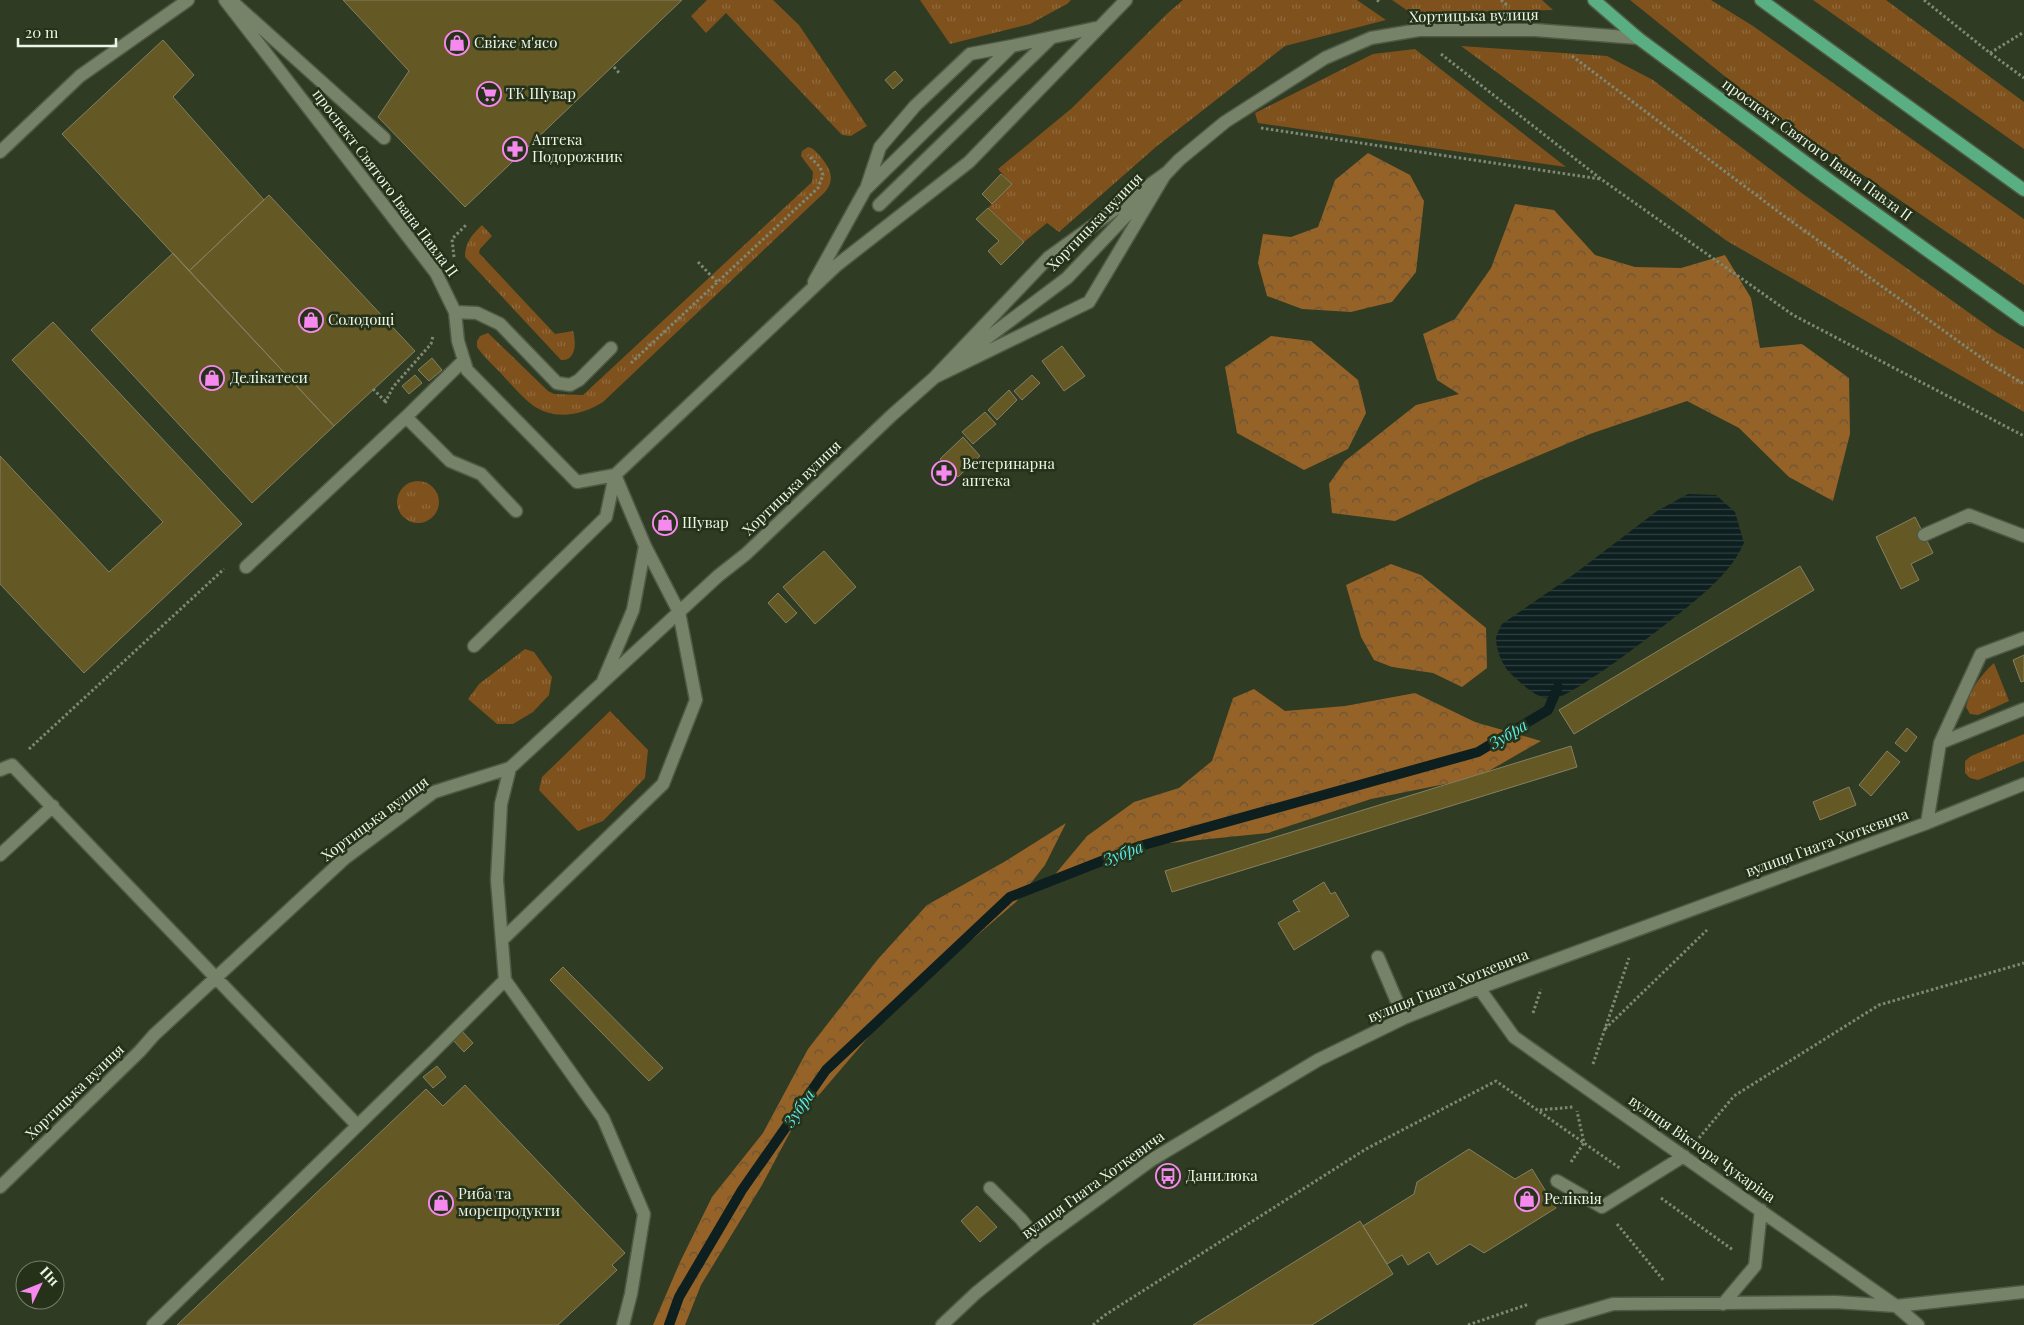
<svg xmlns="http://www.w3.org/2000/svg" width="2024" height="1325" viewBox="0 0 2024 1325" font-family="'Playfair Display',serif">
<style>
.grass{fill:url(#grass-tufts)}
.forest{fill:url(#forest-crowns)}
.water{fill:url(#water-rules)}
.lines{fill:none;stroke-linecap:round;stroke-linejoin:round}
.stream{stroke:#0d1f1f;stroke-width:10}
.building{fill:#645924;stroke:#857f62}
.minor-casing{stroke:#4f5944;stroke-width:15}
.major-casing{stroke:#4f5944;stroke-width:15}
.path{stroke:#7e8975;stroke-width:3;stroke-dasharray:2.5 2.5;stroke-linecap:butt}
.minor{stroke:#768369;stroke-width:12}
.major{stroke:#59af82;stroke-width:12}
.labels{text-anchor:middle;stroke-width:5;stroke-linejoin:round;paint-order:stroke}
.street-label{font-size:15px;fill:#edf5e6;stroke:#253119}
.poi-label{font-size:15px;fill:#edf5e6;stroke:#253119;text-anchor:start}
.water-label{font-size:16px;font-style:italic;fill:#58e9e7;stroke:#253119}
</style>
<defs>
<pattern id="grass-tufts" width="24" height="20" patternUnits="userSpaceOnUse" patternTransform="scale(1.25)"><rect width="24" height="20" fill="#7f511d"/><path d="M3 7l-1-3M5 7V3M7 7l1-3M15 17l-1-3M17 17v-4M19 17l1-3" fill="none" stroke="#916b3e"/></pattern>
<pattern id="forest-crowns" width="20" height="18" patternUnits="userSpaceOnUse" patternTransform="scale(1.25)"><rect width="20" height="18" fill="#956228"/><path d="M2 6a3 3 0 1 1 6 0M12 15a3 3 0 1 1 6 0" fill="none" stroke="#6a5538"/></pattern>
<pattern id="water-rules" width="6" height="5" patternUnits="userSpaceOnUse" patternTransform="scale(1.25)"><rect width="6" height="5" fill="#0d1f1f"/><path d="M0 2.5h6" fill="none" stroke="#314040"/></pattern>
</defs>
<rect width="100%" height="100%" fill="#2f3b23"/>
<path class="grass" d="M 707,0 L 773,0 L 799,25 L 867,126 L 851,136 L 842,135 L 726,13 L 706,33 L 691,16 Z
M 920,0 L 1071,0 L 1067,4 L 1030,24 L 950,44 Z
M 1183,0 L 1357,0 L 1386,20 L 1285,46 L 1157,146 L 1059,232 L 1047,223 L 1024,242 L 988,208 L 1011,184 L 998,169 L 1072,108 L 1169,12 Z
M 1392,0 L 1542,0 L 1553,10 L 1411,13 Z
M 1630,0 L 1711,0 L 1753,26 L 2024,219 L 2024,285 L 1758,103 Z
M 1813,0 L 1886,0 L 2024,102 L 2024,149 Z
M 1461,46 L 1607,56 L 1653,80 L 1803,194 L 1996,332 L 2024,349 L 2024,412 L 1727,241 Z
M 1415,49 L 1566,167 L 1258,123 L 1255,113 L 1373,54 Z
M 808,147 C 814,148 816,152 820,156 C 830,168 836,179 825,192 L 603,402 C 581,416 553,421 531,404 C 522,397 514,387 506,379 C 497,368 485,359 477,347 L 477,341 L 480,336 L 488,333 L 548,391 L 554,394 L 583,395 L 812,182 L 813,172 L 801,156 L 802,151 Z
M 482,225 L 492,236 L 480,249 L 479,253 L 555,334 L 573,331 C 576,341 577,361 561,360 L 465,257 C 465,242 472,235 482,225 Z
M397 502a21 21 0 1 1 42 0a21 21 0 1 1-42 0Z
M 525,649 L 534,652 L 552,677 L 549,695 L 533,712 L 513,724 L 497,724 L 468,699 L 479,684 Z
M 1994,663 L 2009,701 L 1978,715 L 1970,714 L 1966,707 C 1971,688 1980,676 1994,663 Z
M 610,711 L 648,750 L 645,778 L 603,821 L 578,831 L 539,790 L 542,777 Z
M 2024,734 L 2024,761 L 1978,780 L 1970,778 L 1965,773 L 1965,761 L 1971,756 Z"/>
<path class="forest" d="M 1368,153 L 1410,175 L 1424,201 L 1416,272 L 1392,302 L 1351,312 L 1302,309 L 1267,296 L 1258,263 L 1263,234 L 1291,237 L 1318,227 L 1335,180 Z
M 1515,204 L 1554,210 L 1595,255 L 1635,267 L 1681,268 L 1725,255 L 1751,298 L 1760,348 L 1802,344 L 1849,378 L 1850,434 L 1833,501 L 1789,477 L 1739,428 L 1687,401 L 1590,434 L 1481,480 L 1395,521 L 1332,513 L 1329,484 L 1345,461 L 1416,405 L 1459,394 L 1437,380 L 1423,334 L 1455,319 L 1491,268 Z
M 1271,336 L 1311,341 L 1358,380 L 1366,413 L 1348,449 L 1304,470 L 1237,433 L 1225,367 Z
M 1391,564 L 1421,575 L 1486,628 L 1487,668 L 1462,687 L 1433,673 L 1392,667 L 1374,660 L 1361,637 L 1346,585 Z
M 1254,689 L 1285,711 L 1345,706 L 1415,693 L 1475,722 L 1541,741 L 1487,772 L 1465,780 L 1371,799 L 1268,833 L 1140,846 L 1089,869 L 1047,884 L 1087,836 L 1134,802 L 1179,788 L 1212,761 L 1233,698 Z
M 1066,823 L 1045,865 L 1016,902 L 940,967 L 871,1034 L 795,1123 L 762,1185 L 701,1285 L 685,1325 L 653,1325 L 680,1262 L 712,1197 L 763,1133 L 808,1049 L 878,959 L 927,905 L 1004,862 Z"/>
<path class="water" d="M 1688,494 L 1716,495 L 1735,512 L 1744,543 C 1735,563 1720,579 1704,593 C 1684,611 1570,701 1551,699 C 1535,698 1521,683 1510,673 C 1502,665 1496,649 1496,638 C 1497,633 1500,628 1502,624 L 1573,575 L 1657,511 Z"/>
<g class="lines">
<path class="stream" d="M 669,1325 L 679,1297 L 742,1190 L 826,1070 L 1010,897 L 1140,846 L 1478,752 L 1548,710 L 1558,687"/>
</g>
<path class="building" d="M 343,0 L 682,0 L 465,207 L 378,117 L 409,71 Z
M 163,40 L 194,75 L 173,97 L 264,200 L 189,271 L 62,134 Z
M 895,71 L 903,80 L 893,89 L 885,80 Z
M 1001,174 L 1012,184 L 992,204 L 982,194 Z
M 269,195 L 415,351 L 334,426 L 189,271 Z
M 988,208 L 1024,242 L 1001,265 L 988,251 L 999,241 L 976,219 Z
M 173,253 L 334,426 L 252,503 L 91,330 Z
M 53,322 L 242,524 L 84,673 L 0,584 L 0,456 L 109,572 L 163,522 L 12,360 Z
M 1062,346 L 1085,376 L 1064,391 L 1042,361 Z
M 432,358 L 442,370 L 429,381 L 418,370 Z
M 415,375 L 422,383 L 409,394 L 402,386 Z
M 1032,375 L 1040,383 L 1022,400 L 1014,391 Z
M 1009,390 L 1017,400 L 997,420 L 988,410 Z
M 985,412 L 996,424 L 973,444 L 962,432 Z
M 963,437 L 980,456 L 958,477 L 940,459 Z
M 1915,517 L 1933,553 L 1911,564 L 1919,580 L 1901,589 L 1876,537 Z
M 824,551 L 856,587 L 815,624 L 783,587 Z
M 1800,566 L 1814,590 L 1574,734 L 1559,710 Z
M 778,593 L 797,613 L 786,623 L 768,603 Z
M 2024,655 L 2024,681 L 2021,682 L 2013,660 Z
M 1907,728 L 1917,737 L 1906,752 L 1895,743 Z
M 1571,746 L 1577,767 L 1172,892 L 1165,871 Z
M 1887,751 L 1900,762 L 1871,796 L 1859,785 Z
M 1849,787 L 1856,805 L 1820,820 L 1813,802 Z
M 1324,882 L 1331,894 L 1335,892 L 1349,916 L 1294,950 L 1278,923 L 1298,911 L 1300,912 L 1293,901 Z
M 563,967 L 663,1068 L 649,1081 L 550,980 Z
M 462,1031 L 473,1043 L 464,1052 L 453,1040 Z
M 437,1066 L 446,1077 L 433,1088 L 423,1077 Z
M 465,1085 L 625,1253 L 612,1265 L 617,1270 L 558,1325 L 177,1325 L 426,1089 L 443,1106 Z
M 1469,1149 L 1515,1179 L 1532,1169 L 1556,1208 L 1484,1253 L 1470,1244 L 1437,1265 L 1429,1252 L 1408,1265 L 1402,1255 L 1387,1264 L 1363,1226 L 1414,1194 L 1417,1182 Z
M 977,1206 L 997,1227 L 980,1242 L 961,1221 Z
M 1360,1221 L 1393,1274 L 1312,1325 L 1193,1325 Z"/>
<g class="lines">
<defs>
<path id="minor" d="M 225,0 L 436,273 L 455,312 L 458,341 L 467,370 L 577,482 L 615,475 L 837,265 L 969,162 L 1126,0
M 236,5 L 384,138
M 0,152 L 80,76 L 188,0
M 1166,173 L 1089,302 L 935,377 L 1049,257 Z
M 867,186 L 880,147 L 915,106 L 970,54 L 1012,46
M 879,205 L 1050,39
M 814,282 L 865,190 L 1012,46 L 1100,27
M 455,312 L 477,313 L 500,324 L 557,383 L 570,385 L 579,380 L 611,348
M 464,360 L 406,417 L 450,461 L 481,474 L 516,511
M 1924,535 L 1969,515 L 2024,536
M 246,567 L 406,417
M 474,646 L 606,517 L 615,475
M 603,681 L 633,610 L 645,546 L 615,475
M 1940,743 L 2024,709
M 510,768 L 501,804 L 497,880 L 505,980 L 603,1118 L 644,1214 L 631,1294 L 623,1325
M 0,770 L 12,765 L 357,1125
M 1927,823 L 1940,743 L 1981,654 L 2024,638
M 0,855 L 53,806
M 503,939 L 663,784 L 696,700 L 679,612 L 645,546
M 1378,957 L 1404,1018
M 1479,988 L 1514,1037 L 1896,1306 L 1918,1325
M 1557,1181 L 1602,1207 L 1684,1156
M 0,1187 L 140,1051 L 154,1035 L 344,859 L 434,792 L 510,768 L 718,576 L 746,554 L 891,416 L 935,377 L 1067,278 L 1179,160 L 1225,122 L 1325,58 L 1371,38 L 1419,30 L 1535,30 L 1638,38
M 990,1188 L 1021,1219 L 1039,1242
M 1723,1304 L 1755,1266 L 1761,1210
M 153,1325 L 434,1051 L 505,980
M 942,1325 L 976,1293 L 1039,1242 L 1153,1159 L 1318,1060 L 1404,1018 L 1479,988 L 1927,823 L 2024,784
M 1542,1325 L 1613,1304 L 1835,1302 L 1896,1306 L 2024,1292"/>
<path id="major" d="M 1594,0 L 1638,38 L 1832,182 L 2024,320
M 1761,0 L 2024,190"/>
</defs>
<use href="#minor" class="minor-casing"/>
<use href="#major" class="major-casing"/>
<path class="path" d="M 1377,0 L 1381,3
M 1501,0 L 1508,6
M 1924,0 L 1990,53 L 2024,78
M 1990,53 L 2024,32
M 1441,54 L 1601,179 L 1793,315 L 2024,436
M 1572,56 L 1784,216 L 1990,364 L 2024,384
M 614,67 L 620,74
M 1261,128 L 1600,179
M 537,139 L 544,148
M 454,257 L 452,239 L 467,224
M 698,262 L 717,282
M 631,363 L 818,188 L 823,175 L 820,167 L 808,155
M 373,389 L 386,402
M 385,403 L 393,387 L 431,344 L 433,336
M 29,749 L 224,569
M 1533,1013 L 1541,989
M 1605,1029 L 1707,930
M 1593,1064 L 1629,958
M 1540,1110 L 1573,1107
M 1699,1138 L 1734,1096 L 1879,1005 L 2024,963
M 1571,1162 L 1584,1143 L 1577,1111
M 1661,1198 L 1733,1250
M 1617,1224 L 1664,1281
M 1093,1325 L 1105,1315 L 1366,1149 L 1496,1081 L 1621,1169
M 1468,1325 L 1529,1304"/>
<use href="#minor" class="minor"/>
<use href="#major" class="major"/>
</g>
<defs>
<symbol id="shop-ring" viewBox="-11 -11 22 22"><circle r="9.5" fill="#253119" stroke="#f689ee" stroke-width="1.5"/><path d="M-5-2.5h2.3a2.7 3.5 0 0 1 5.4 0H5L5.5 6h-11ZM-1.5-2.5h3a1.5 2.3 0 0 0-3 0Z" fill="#f689ee"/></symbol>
<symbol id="supermarket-ring" viewBox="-11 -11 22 22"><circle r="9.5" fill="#253119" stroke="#f689ee" stroke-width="1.5"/><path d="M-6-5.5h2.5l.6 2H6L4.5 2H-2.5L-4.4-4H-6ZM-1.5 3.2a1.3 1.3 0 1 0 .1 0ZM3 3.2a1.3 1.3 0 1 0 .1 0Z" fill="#f689ee"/></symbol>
<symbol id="pharmacy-ring" viewBox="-11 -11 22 22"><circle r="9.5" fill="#253119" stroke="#f689ee" stroke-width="1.5"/><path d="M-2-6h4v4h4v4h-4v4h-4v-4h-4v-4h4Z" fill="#f689ee"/></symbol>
<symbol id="bus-ring" viewBox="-11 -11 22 22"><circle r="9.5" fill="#253119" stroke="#f689ee" stroke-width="1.5"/><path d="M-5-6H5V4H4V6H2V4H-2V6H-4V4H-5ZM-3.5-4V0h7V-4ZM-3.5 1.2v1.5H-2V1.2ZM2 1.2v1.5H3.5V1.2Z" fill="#f689ee"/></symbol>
</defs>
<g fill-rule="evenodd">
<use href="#shop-ring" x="443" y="29" width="28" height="28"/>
<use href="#supermarket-ring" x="475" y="80" width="28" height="28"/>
<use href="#pharmacy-ring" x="501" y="135" width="28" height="28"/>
<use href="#shop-ring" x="297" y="306" width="28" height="28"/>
<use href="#shop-ring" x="198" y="364" width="28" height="28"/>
<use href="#pharmacy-ring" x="930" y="459" width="28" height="28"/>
<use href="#shop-ring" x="651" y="509" width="28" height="28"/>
<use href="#bus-ring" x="1154" y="1162" width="28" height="28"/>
<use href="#shop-ring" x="1513" y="1185" width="28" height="28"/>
<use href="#shop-ring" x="427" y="1189" width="28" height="28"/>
</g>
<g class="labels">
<g class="street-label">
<text transform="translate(1474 16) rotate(-1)" y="5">Хортицька вулиця</text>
<text transform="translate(1817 150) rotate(36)" y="5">проспект Святого Івана Павла II</text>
<text transform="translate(385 183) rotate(53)" y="5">проспект Святого Івана Павла II</text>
<text transform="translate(1095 222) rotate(-46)" y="5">Хортицька вулиця</text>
<text transform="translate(792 488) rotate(-44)" y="5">Хортицька вулиця</text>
<text transform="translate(375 819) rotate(-37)" y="5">Хортицька вулиця</text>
<text transform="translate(1827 843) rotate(-20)" y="5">вулиця Гната Хоткевича</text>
<text transform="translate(1448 986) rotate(-22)" y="5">вулиця Гната Хоткевича</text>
<text transform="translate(75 1092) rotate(-44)" y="5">Хортицька вулиця</text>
<text transform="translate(1702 1149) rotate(35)" y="5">вулиця Віктора Чукаріна</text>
<text transform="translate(1093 1185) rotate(-36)" y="5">вулиця Гната Хоткевича</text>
</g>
<g class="poi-label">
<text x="474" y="48">Свіже м'ясо</text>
<text x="506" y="99">ТК Шувар</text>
<text x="532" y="145">Аптека<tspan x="532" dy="17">Подорожник</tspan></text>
<text x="328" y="325">Солодощі</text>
<text x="230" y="383">Делікатеси</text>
<text x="962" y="469">Ветеринарна<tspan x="962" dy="17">аптека</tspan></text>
<text x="682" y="528">Шувар</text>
<text x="1186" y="1181">Данилюка</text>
<text x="458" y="1199">Риба та<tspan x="458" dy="17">морепродукти</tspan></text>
<text x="1544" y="1204">Реліквія</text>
</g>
<g class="water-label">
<text transform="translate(1508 734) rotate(-31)" y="6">Зубра</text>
<text transform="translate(1123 853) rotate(-21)" y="6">Зубра</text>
<text transform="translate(799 1108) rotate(-55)" y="6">Зубра</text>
</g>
</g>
<g transform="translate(40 1285) rotate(47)"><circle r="24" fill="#253119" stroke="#757f6b"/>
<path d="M0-4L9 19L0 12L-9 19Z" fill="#f689ee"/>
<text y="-8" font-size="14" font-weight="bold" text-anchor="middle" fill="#edf5e6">Пн</text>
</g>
<path d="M18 38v8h98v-8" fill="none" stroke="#edf5e6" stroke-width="2.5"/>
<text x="25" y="38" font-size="15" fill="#edf5e6" stroke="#253119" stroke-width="4" paint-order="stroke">20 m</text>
</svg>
